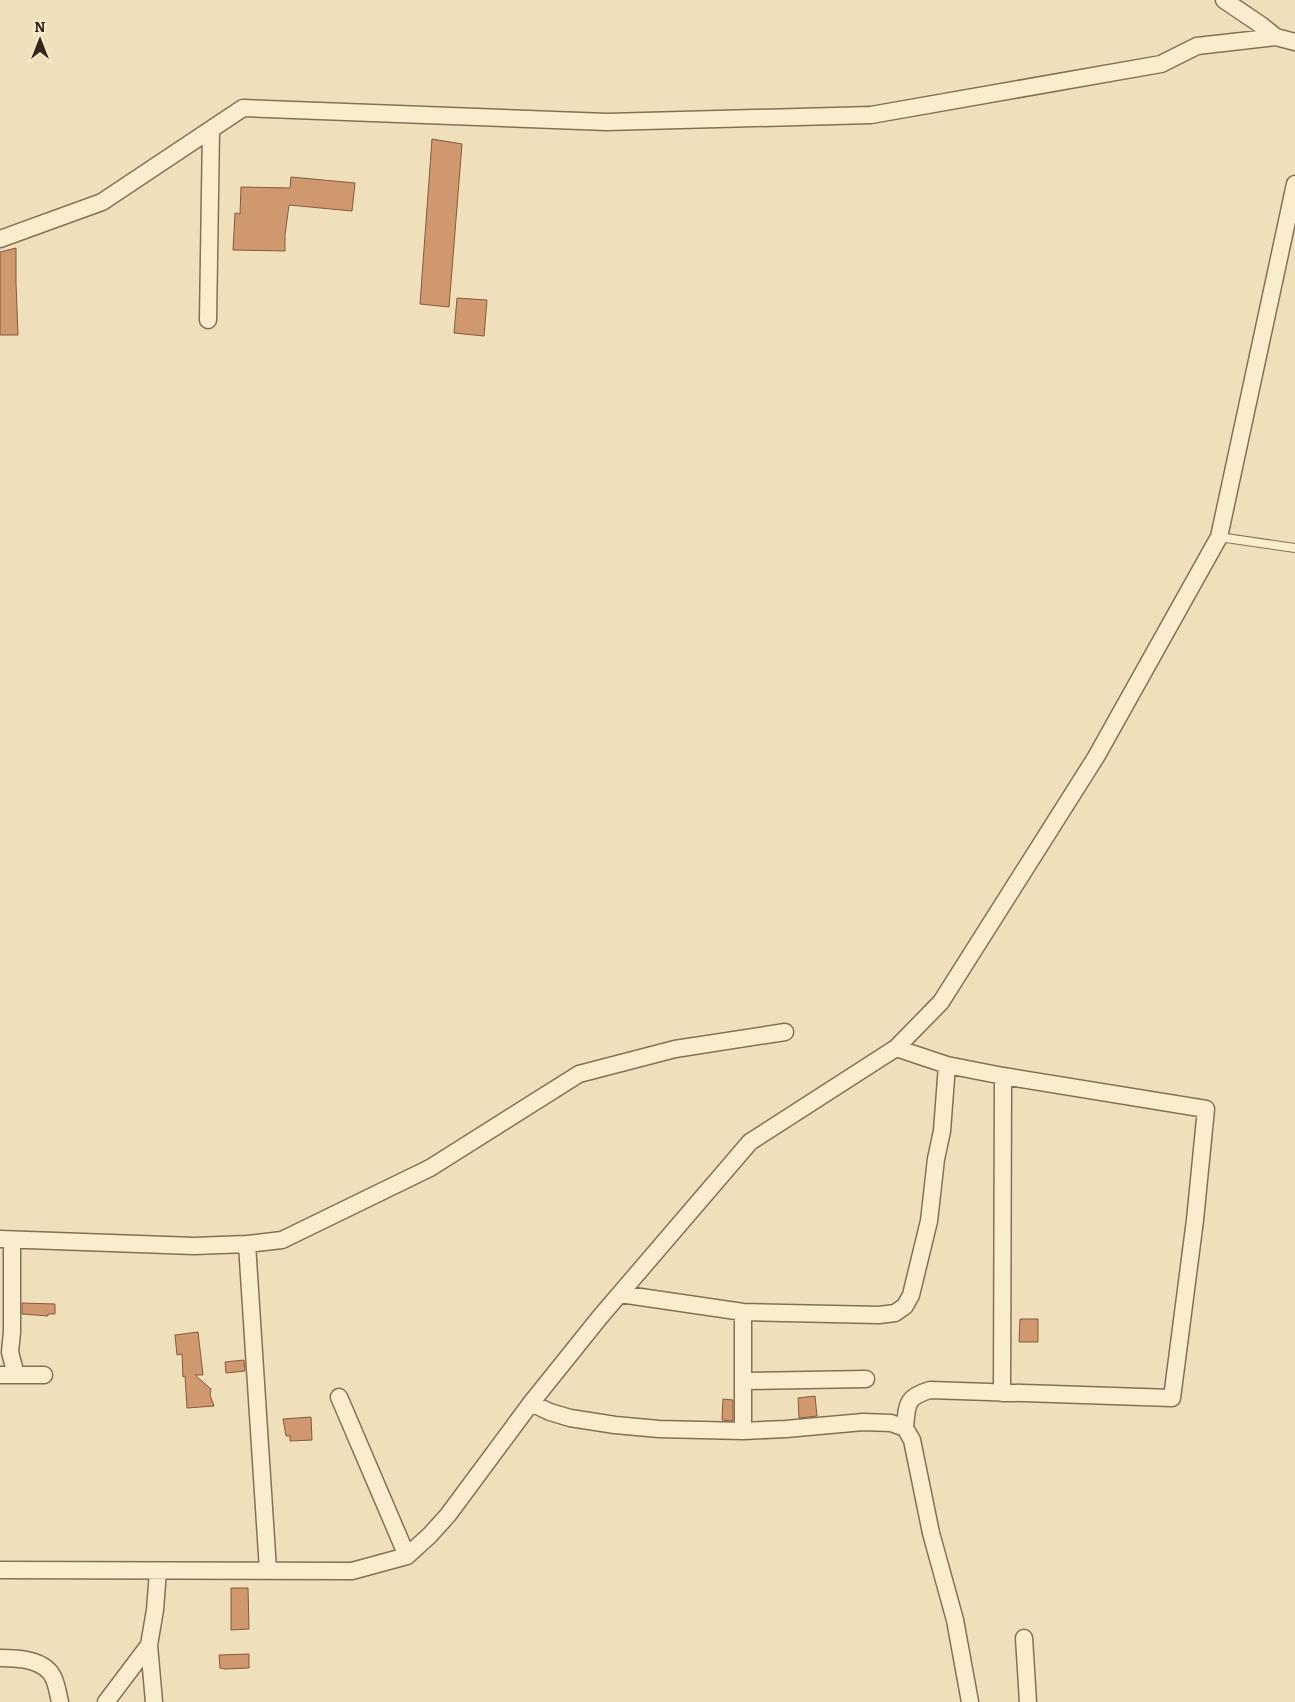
<svg xmlns="http://www.w3.org/2000/svg" width="1295" height="1702" viewBox="0 0 1295 1702" font-family="Bitter,serif">
<style>
.building{fill:#cf986f;stroke:#87593a}
.lines{fill:none;stroke-linecap:round;stroke-linejoin:round}
.service-casing{stroke:#876f55;stroke-width:10}
.minor-casing{stroke:#876f55;stroke-width:19}
.service{stroke:#faedce;stroke-width:8}
.minor{stroke:#faedce;stroke-width:16}
</style>
<rect width="100%" height="100%" fill="#efe0bb"/>
<path class="building" d="M 432,139 L 462,144 L 449,307 L 420,304 Z
M 291,177 L 355,183 L 352,211 L 289,205 L 285,235 L 285,251 L 233,250 L 235,213 L 240,214 L 241,187 L 290,188 Z
M 16,248 L 16,283 L 18,335 L 0,335 L 0,252 Z
M 457,298 L 487,300 L 484,336 L 454,333 Z
M 22,1303 L 55,1304 L 55,1314 L 48,1314 L 48,1316 L 22,1314 Z
M 1020,1319 L 1038,1319 L 1038,1342 L 1019,1342 Z
M 198,1332 L 203,1375 L 195,1375 L 211,1389 L 210,1395 L 214,1406 L 187,1408 L 185,1376 L 183,1377 L 182,1354 L 177,1355 L 175,1335 Z
M 244,1360 L 245,1371 L 226,1373 L 225,1362 Z
M 815,1396 L 817,1416 L 799,1418 L 798,1398 Z
M 723,1399 L 733,1400 L 733,1421 L 722,1420 Z
M 311,1417 L 312,1440 L 290,1441 L 290,1436 L 286,1436 L 283,1419 Z
M 231,1588 L 248,1588 L 249,1629 L 231,1630 Z
M 249,1654 L 249,1668 L 225,1669 L 220,1668 L 219,1655 Z"/>
<g class="lines">
<defs>
<path id="service" d="M 1219,537 L 1295,548"/>
<path id="minor" d="M 1224,0 L 1261,25 L 1276,37 L 1295,42
M 0,239 L 102,202 L 243,108 L 607,122 L 871,115 L 1161,64 L 1197,46 L 1276,37
M 208,320 L 211,131
M 896,1048 L 947,1065 L 1003,1076 L 1206,1109 L 1195,1220 L 1172,1398 L 930,1390 C 906,1397 907,1404 905,1428
M 0,1239 L 194,1246 L 247,1244 L 282,1240 L 430,1168 L 579,1074 L 675,1049 L 785,1032
M 12,1240 L 12,1332 L 10,1352 L 16,1375
M 247,1244 L 268,1570
M 620,1294 L 743,1312 L 879,1315 L 895,1313 L 905,1306 L 911,1295 L 929,1221 L 936,1159 L 942,1131 L 947,1065
M 743,1312 L 743,1431
M 0,1375 L 44,1375
M 743,1381 L 866,1379
M 1002,1393 L 1003,1076
M 339,1397 L 407,1556
M 531,1403 L 550,1412 L 570,1418 L 615,1425 L 659,1429 L 743,1431 L 786,1429 L 863,1422 L 891,1423 L 905,1428 L 912,1440 L 931,1533 L 955,1620 L 970,1702
M 0,1570 L 352,1571 L 407,1556 L 430,1535 L 448,1515 L 531,1403 L 600,1317 L 750,1142 L 896,1048 L 941,1002 L 1096,757 L 1219,537 L 1295,184
M 1024,1638 L 1028,1702
M 149,1645 L 154,1702
M 0,1658 C 18,1658 46,1659 54,1679 C 57,1686 58,1694 60,1702
M 106,1702 L 149,1645 L 155,1610 L 158,1571"/>
</defs>
<use href="#service" class="service-casing"/>
<use href="#minor" class="minor-casing"/>
<use href="#service" class="service"/>
<use href="#minor" class="minor"/>
</g>
<g transform="translate(40 40)" stroke="#f6eacb" stroke-width="4" paint-order="stroke">
<path d="M0-4L9 19L0 12L-9 19Z" fill="#35271a"/>
<text y="-8" font-size="14" font-weight="bold" text-anchor="middle" fill="#35271a">N</text>
</g>
</svg>
